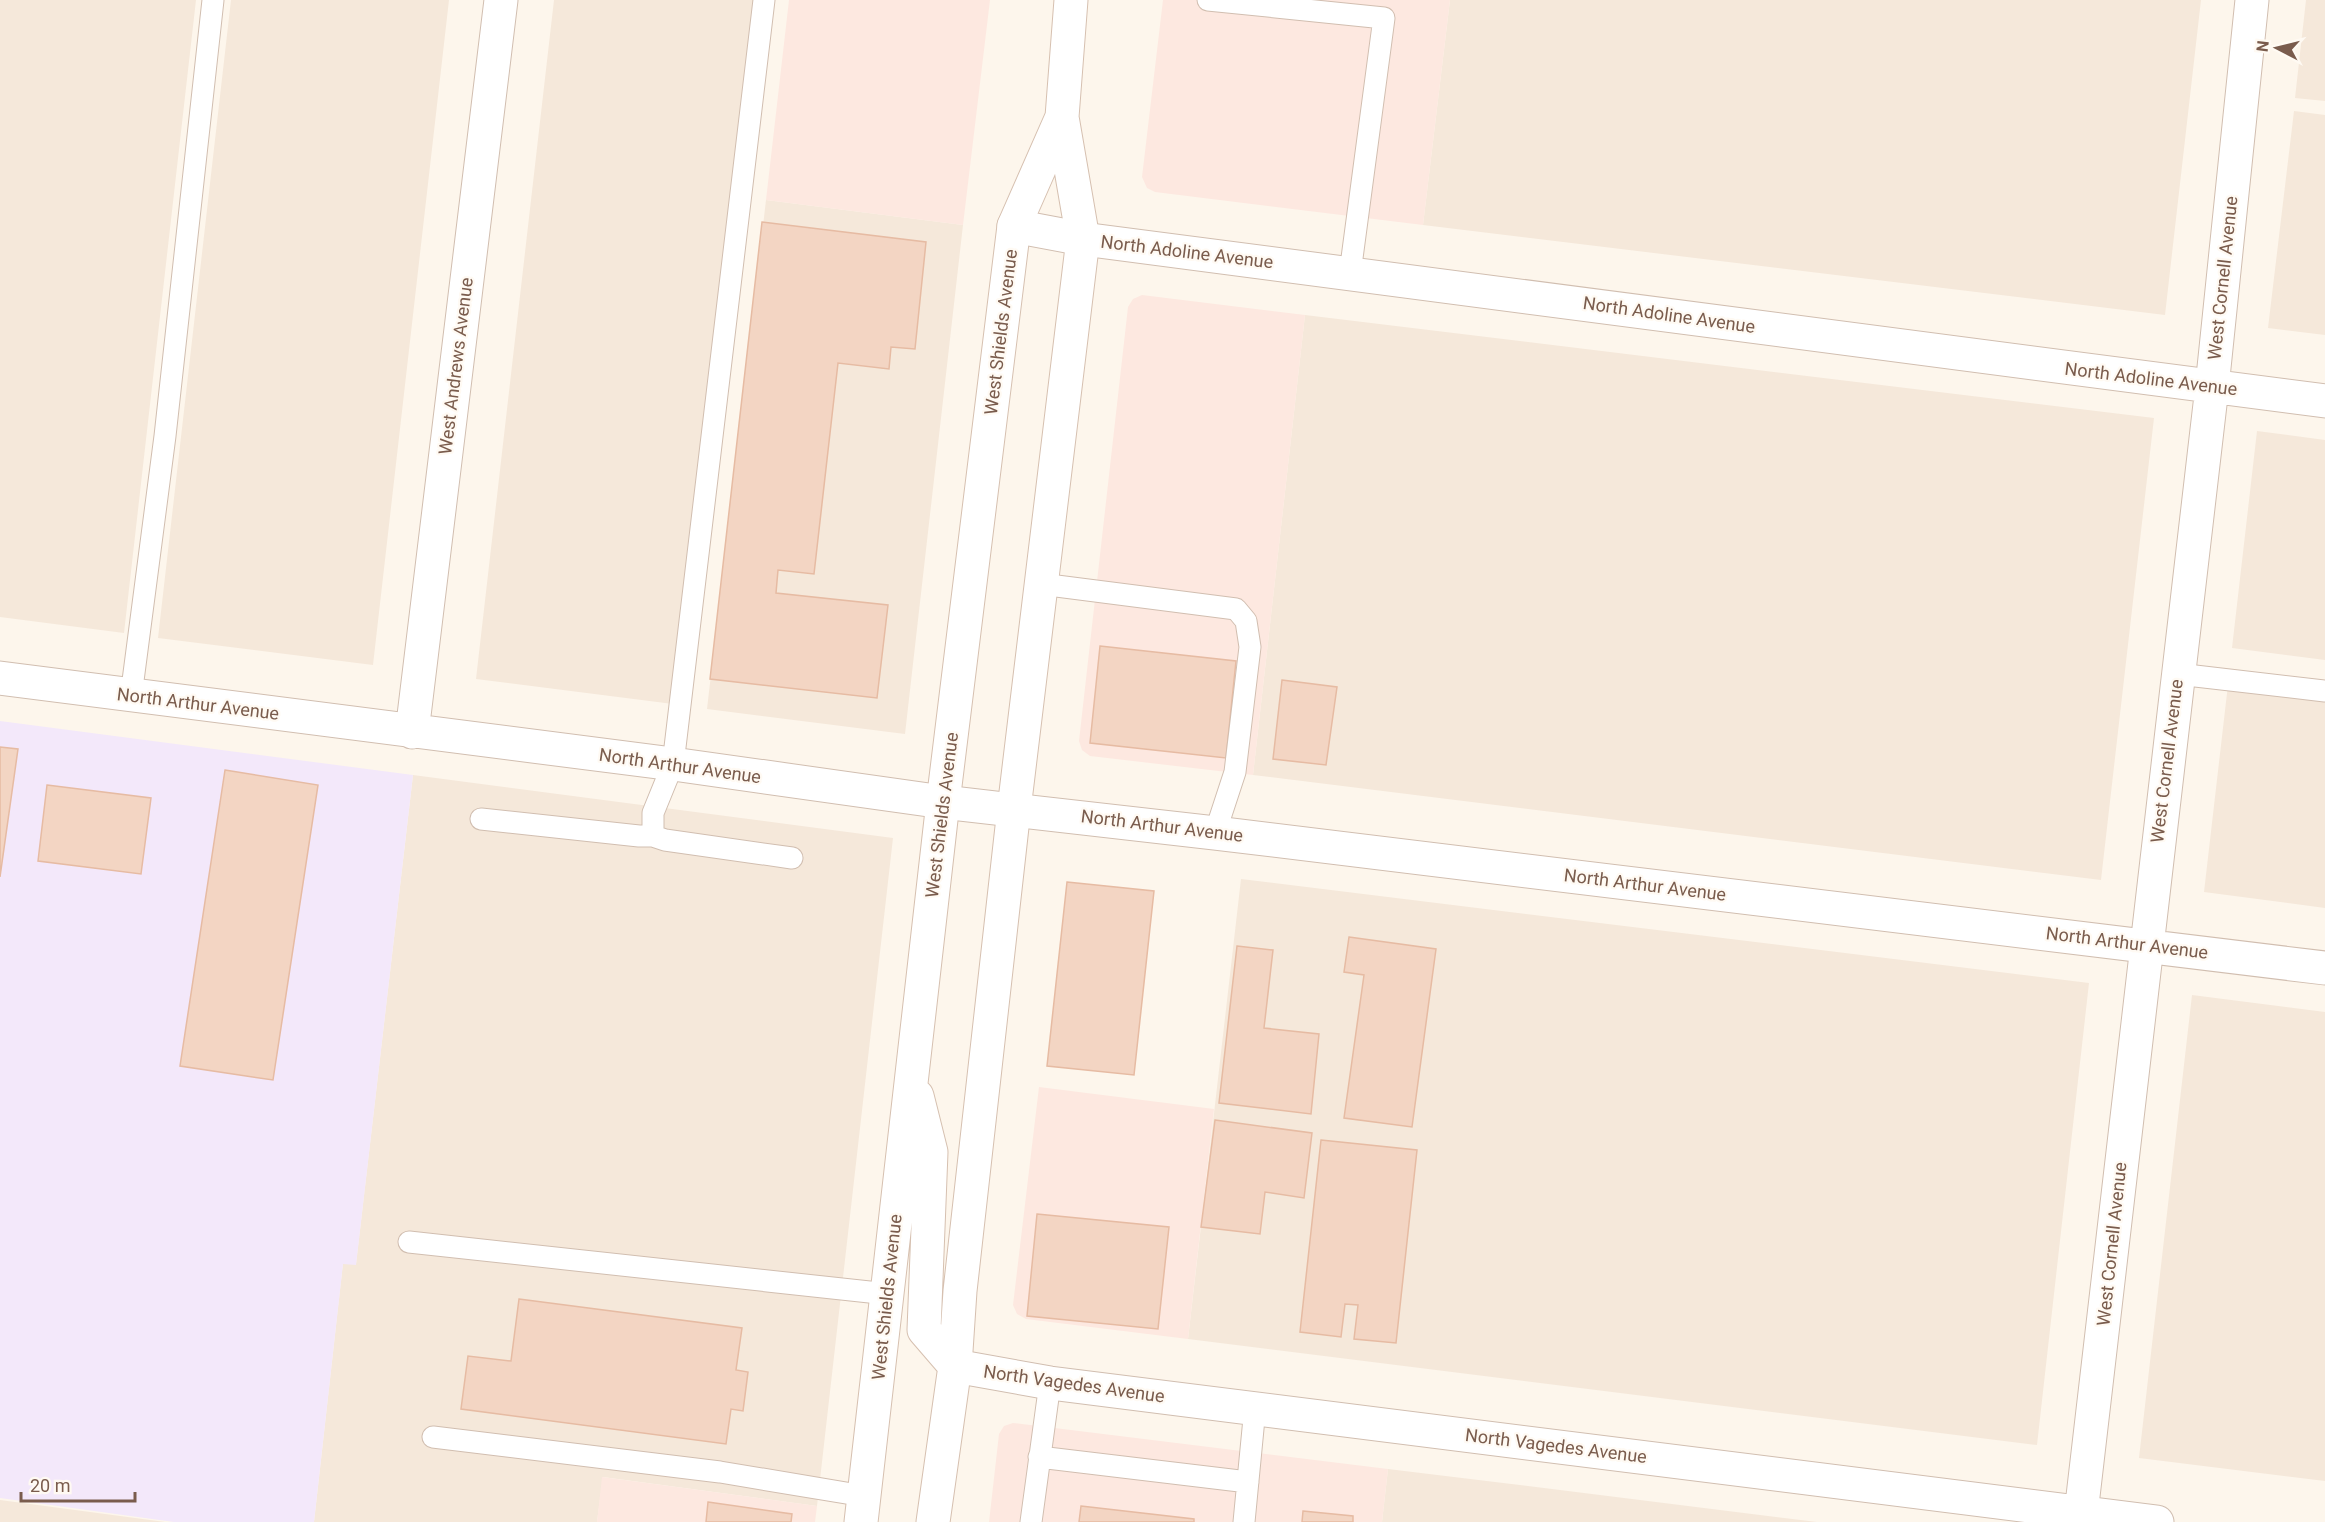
<svg xmlns="http://www.w3.org/2000/svg" width="2325" height="1522" viewBox="0 0 2325 1522" font-family="Roboto,sans-serif">
<style>
.residential{fill:#f5e8da}
.commercial{fill:#fde8e0}
.education{fill:#f3e8fa}
.building{fill:#f3d5c3;stroke:#e6bba3;stroke-width:1.5}
.lines{fill:none;stroke-linecap:round;stroke-linejoin:round}
.lane-casing{stroke:#d1beb0;stroke-width:23}
.street-casing{stroke:#d1beb0;stroke-width:35}
.secondary-casing{stroke:#d6c0b0;stroke-width:35}
.lane{stroke:#fff;stroke-width:21}
.street{stroke:#fff;stroke-width:33}
.secondary{stroke:#fff;stroke-width:33}
.labels{text-anchor:middle;stroke-width:4.5;stroke-linejoin:round;paint-order:stroke}
.street-label{font-size:18px;fill:#7a5c4d;stroke:#fffaf3}
</style>
<rect width="100%" height="100%" fill="#fdf6ec"/>
<path class="residential" d="M 0,0 L 196,0 L 124,633 L 0,617 Z
M 231,0 L 449,0 L 373,665 L 158,638 Z
M 554,0 L 754,0 L 673,704 L 476,679 Z
M 1450,0 L 2201,0 L 2165,315 L 1423,225 Z
M 2306,0 L 2325,0 L 2325,101 L 2295,98 Z
M 2294,111 L 2325,115 L 2325,335 L 2268,328 Z
M 766,200 L 963,225 L 905,734 L 707,709 Z
M 1305,315 L 2154,418 L 2101,880 L 1253,775 Z
M 2257,431 L 2325,440 L 2325,660 L 2232,648 Z
M 2229,676 L 2325,688 L 2325,908 L 2204,892 Z
M 413,775 L 893,838 L 817,1506 L 603,1477 L 597,1522 L 314,1522 L 343,1263 L 356,1264 Z
M 1241,879 L 2089,983 L 2037,1445 L 1188,1339 Z
M 2192,995 L 2325,1012 L 2325,1481 L 2139,1458 Z
M 1388,1469 L 1495,1482 L 1817,1522 L 1382,1522 Z
M 0,1500 L 165,1522 L 0,1522 Z"/>
<path class="commercial" d="M 789,0 L 990,0 L 963,225 L 766,200 Z
M 1163,0 L 1450,0 L 1423,225 L 1155,192 L 1147,188 L 1142,177 Z
M 1142,295 L 1305,315 L 1253,775 L 1090,756 L 1082,750 L 1079,741 L 1128,307 L 1133,299 Z
M 1039,1087 L 1214,1109 L 1188,1339 L 1026,1319 L 1017,1314 L 1013,1305 Z
M 1013,1423 L 1388,1469 L 1382,1522 L 989,1522 L 999,1434 L 1004,1426 Z
M 602,1477 L 817,1506 L 815,1522 L 597,1522 Z"/>
<path class="education" d="M 0,721 L 413,775 L 356,1265 L 343,1264 L 314,1522 L 174,1522 L 0,1498 Z"/>
<path class="building" d="M 762,222 L 926,242 L 915,349 L 891,347 L 889,369 L 838,363 L 814,574 L 778,570 L 776,593 L 888,605 L 877,698 L 710,679 Z
M 1100,646 L 1236,661 L 1226,758 L 1090,743 Z
M 1282,680 L 1337,687 L 1326,765 L 1273,759 Z
M 0,747 L 18,749 L 0,877 Z
M 225,770 L 318,785 L 273,1080 L 180,1066 Z
M 47,785 L 151,798 L 141,874 L 38,861 Z
M 1067,882 L 1154,891 L 1134,1075 L 1047,1066 Z
M 1349,937 L 1436,949 L 1412,1127 L 1344,1118 L 1364,975 L 1344,972 Z
M 1237,946 L 1273,950 L 1264,1028 L 1319,1034 L 1311,1114 L 1219,1103 Z
M 1215,1120 L 1312,1133 L 1304,1198 L 1265,1192 L 1260,1234 L 1201,1227 Z
M 1321,1140 L 1417,1150 L 1396,1343 L 1354,1339 L 1358,1305 L 1345,1304 L 1341,1337 L 1300,1332 Z
M 1037,1214 L 1169,1227 L 1158,1329 L 1027,1316 Z
M 519,1299 L 742,1328 L 736,1370 L 748,1372 L 743,1411 L 731,1409 L 726,1444 L 461,1409 L 468,1356 L 511,1361 Z
M 708,1502 L 792,1514 L 791,1522 L 706,1522 Z
M 1081,1506 L 1194,1519 L 1194,1522 L 1079,1522 Z
M 1303,1511 L 1353,1516 L 1353,1522 L 1302,1522 Z"/>
<g class="lines">
<defs>
<path id="lane" d="M 764,0 L 673,764 L 653,813 L 653,836 L 665,840 L 792,858
M 1208,0 L 1384,18 L 1350,273
M 1041,584 L 1236,609 L 1246,621 L 1250,647 L 1235,772 L 1215,833
M 2178,674 L 2325,691
M 131,696 L 165,436 L 213,0
M 481,819 L 639,836 L 653,836
M 409,1242 L 888,1294
M 433,1437 L 720,1472 L 864,1496
M 1039,1457 L 1248,1482
M 1031,1522 L 1050,1383
M 1244,1522 L 1255,1408"/>
<path id="street" d="M 1014,226 L 1083,239 L 2325,401
M 0,678 L 673,764 L 943,802 L 1215,833 L 2325,968
M 412,732 L 501,0
M 955,1366 L 1050,1383 L 2157,1522
M 2080,1522 L 2212,387 L 2252,0"/>
<path id="secondary" d="M 917,1096 L 931,1152 L 924,1330 L 955,1366
M 861,1522 L 943,802 L 1014,226 L 1062,117
M 933,1522 L 955,1366 L 960,1291 L 1014,809 L 1083,239 L 1062,117 L 1071,0"/>
</defs>
<use href="#lane" class="lane-casing"/>
<use href="#street" class="street-casing"/>
<use href="#secondary" class="secondary-casing"/>
<use href="#lane" class="lane"/>
<use href="#street" class="street"/>
<use href="#secondary" class="secondary"/>
</g>
<g class="labels">
<g class="street-label">
<text transform="translate(1187 252) rotate(7)" y="6">North Adoline Avenue</text>
<text transform="translate(2223 278) rotate(-84)" y="6">West Cornell Avenue</text>
<text transform="translate(1669 315) rotate(8)" y="6">North Adoline Avenue</text>
<text transform="translate(1001 332) rotate(-83)" y="6">West Shields Avenue</text>
<text transform="translate(456 366) rotate(-83)" y="6">West Andrews Avenue</text>
<text transform="translate(2151 379) rotate(7)" y="6">North Adoline Avenue</text>
<text transform="translate(198 704) rotate(7)" y="6">North Arthur Avenue</text>
<text transform="translate(2167 761) rotate(-83)" y="6">West Cornell Avenue</text>
<text transform="translate(680 766) rotate(8)" y="6">North Arthur Avenue</text>
<text transform="translate(942 815) rotate(-83)" y="6">West Shields Avenue</text>
<text transform="translate(1162 826) rotate(7)" y="6">North Arthur Avenue</text>
<text transform="translate(1645 885) rotate(7)" y="6">North Arthur Avenue</text>
<text transform="translate(2127 943) rotate(7)" y="6">North Arthur Avenue</text>
<text transform="translate(2112 1244) rotate(-84)" y="6">West Cornell Avenue</text>
<text transform="translate(887 1297) rotate(-84)" y="6">West Shields Avenue</text>
<text transform="translate(1074 1384) rotate(8)" y="6">North Vagedes Avenue</text>
<text transform="translate(1556 1446) rotate(7)" y="6">North Vagedes Avenue</text>
</g>
</g>
<g transform="translate(2277 48) rotate(277)" stroke="#fffaf3" stroke-width="4.5" paint-order="stroke">
<path d="M0-4.5L10 22L0 15L-10 22Z" fill="#7a5c4d"/>
<text y="-9" font-size="16" font-weight="bold" text-anchor="middle" fill="#7a5c4d">N</text>
</g>
<path d="M21 1492v9h114v-9" fill="none" stroke="#7a5c4d" stroke-width="3"/>
<text x="30" y="1492" font-size="18" fill="#7a5c4d" stroke="#fffaf3" stroke-width="4.5" paint-order="stroke">20 m</text>
</svg>
